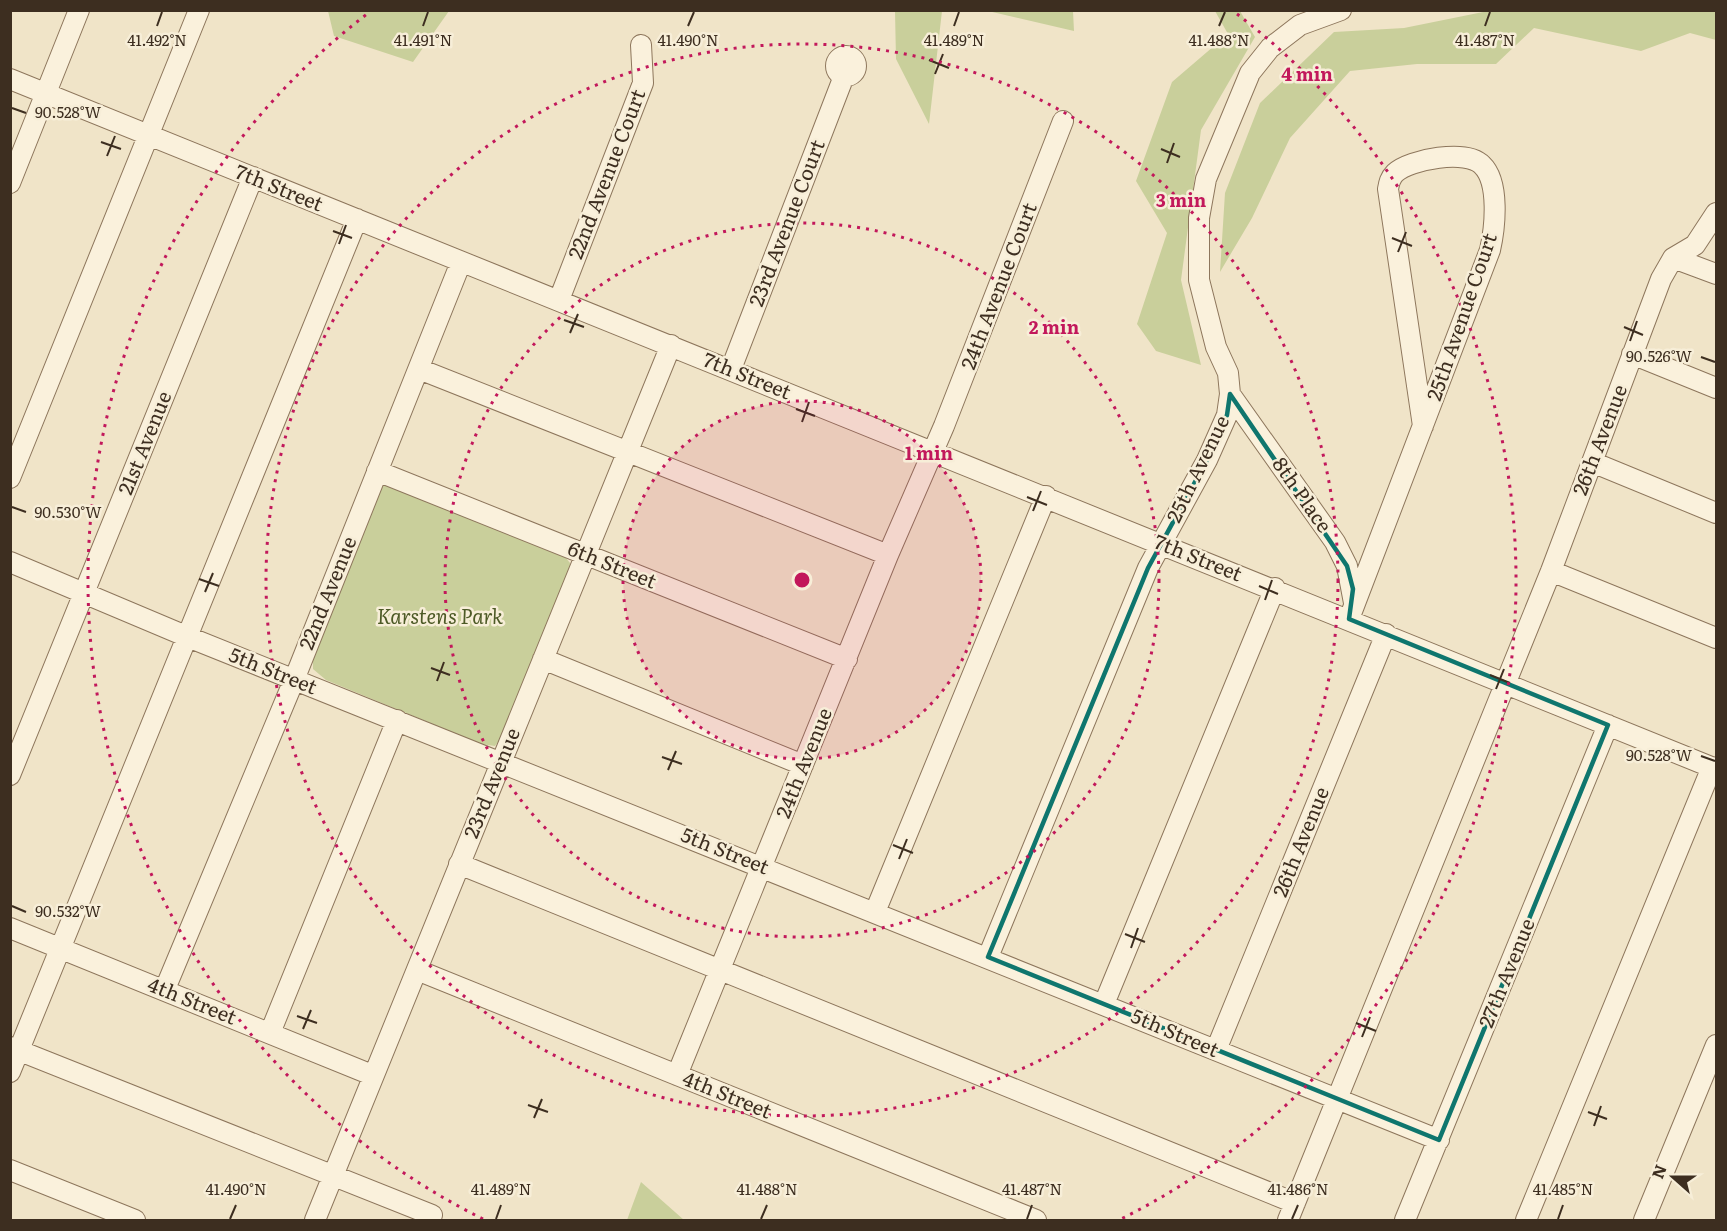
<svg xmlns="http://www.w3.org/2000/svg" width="1727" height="1231" viewBox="0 0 1727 1231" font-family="Literata,serif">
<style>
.green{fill:#c9cf9b}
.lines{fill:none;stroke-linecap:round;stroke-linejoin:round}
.minor-casing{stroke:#8d765c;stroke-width:22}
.minor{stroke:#faf1dc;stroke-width:20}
.marked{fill:none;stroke:#0f766e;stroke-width:4.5;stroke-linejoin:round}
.ticks{fill:none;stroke:#3d2e20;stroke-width:2}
.ring{fill:none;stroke:#c2185b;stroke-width:3;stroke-dasharray:3 6}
.labels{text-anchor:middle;stroke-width:5;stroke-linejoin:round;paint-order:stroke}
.street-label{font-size:20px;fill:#3d2e20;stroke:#f7eed8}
.park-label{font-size:20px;font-style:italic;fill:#4d5a26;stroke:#f7eed8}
.ticks-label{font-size:15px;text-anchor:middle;fill:#3d2e20;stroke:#f7eed8;stroke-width:5;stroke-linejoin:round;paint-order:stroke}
.centre{fill:#c2185b;stroke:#f7eed8;stroke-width:3}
.ring-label{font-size:18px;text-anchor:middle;font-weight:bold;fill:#c2185b;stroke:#f7eed8;stroke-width:5;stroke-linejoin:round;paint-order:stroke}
</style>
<rect width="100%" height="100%" fill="#f0e4c8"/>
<path class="green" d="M 1493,10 L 1716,11 L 1716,40 L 1690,33 L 1641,51 L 1534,28 L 1496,64 L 1417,64 L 1350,71 L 1290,138 L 1252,218 L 1220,272 L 1225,193 L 1260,103 L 1334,32 L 1404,28 Z
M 328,11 L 328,10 L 449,11 L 413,62 L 334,36 Z
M 895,11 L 942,11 L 929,124 L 896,59 Z
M 988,11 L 1073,11 L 1074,31 Z
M 1215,11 L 1240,11 L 1255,37 L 1201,130 L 1181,280 L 1201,365 L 1156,351 L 1137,324 L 1167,233 L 1136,181 L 1172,82 L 1228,34 Z
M 386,485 L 566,558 L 570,563 L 570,571 L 502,737 L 495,746 L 481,744 L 326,680 L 313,669 L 313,655 L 382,486 Z
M 641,1182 L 684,1220 L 627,1220 Z"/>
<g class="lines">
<defs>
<path id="minor" d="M836 66a10 10 0 1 1 20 0a10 10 0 1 1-20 0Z
M 10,79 L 1716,769
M 10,183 L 79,10
M 1673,258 L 1716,274
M 559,300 L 643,83 L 641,45
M 1632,354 L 1716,388
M 419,369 L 888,555
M 731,369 L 844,76
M 1230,394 L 1335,542 L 1347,566 L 1354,603
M 1592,462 L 1716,513
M 377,471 L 847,659
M 10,478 L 199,10
M 10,562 L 188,637 L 1439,1140
M 1551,571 L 1716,638
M 1349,619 L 1490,250 C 1495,228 1500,182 1482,165 C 1467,149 1410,159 1395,173 C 1390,178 1389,183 1388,189 L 1423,426
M 543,659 L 803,765
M 10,775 L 253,177
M 459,864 L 1295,1203
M 875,912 L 1046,496
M 10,928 L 372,1075
M 988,957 L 1148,568 L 1207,460 L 1227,415 L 1230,394 L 1228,373 L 1216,347 L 1199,280 L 1199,218 L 1206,179 L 1250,73 L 1270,48 L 1300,25 L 1341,10
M 417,970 L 1036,1220
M 165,989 L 294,680 L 461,262
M 1104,1004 L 1275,588
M 270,1033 L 397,720
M 10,1047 L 432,1215
M 1216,1050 L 1386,634
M 10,1072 L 357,219
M 677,1075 L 888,555 L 944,426 L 1063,121
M 10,1170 L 135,1220
M 315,1220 L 671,345
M 1288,1220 L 1551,571 L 1661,279 L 1673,258 L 1695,245 L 1716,213
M 1405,1220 L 1608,725
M 1526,1220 L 1712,767
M 1644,1220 L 1716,1045"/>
</defs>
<use href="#minor" class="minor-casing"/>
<use href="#minor" class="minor"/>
</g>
<path class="marked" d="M 1230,394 L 1347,566 L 1353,589 L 1349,619 L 1608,725 L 1439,1140 L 988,957 L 1148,568 L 1207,460 L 1227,415 Z"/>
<path class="ticks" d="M 157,26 L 162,12M 423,26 L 428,12M 688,26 L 694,12M 954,26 L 959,12M 1219,26 L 1225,12M 1485,26 L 1490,12M 929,60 L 949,68M 935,74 L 943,54M 12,108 L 26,113M 101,142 L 121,149M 1161,149 L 1180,157M 107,156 L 115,136M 1167,163 L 1174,143M 333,231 L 352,238M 1392,238 L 1412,246M 339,244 L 346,225M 1398,252 L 1406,232M 564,320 L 584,327M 1624,327 L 1643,335M 570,333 L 578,314M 1630,341 L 1637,321M 1701,357 L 1715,362M 796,409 L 815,416M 802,422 L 809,402M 1027,497 L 1047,505M 12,507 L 26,512M 1033,511 L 1041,491M 199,579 L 219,586M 1259,586 L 1278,594M 205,592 L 213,573M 1265,600 L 1272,580M 431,668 L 450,675M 1490,675 L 1510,683M 437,681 L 444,662M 1496,689 L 1504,669M 1701,756 L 1715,761M 662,757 L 682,764M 668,770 L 676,751M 893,845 L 913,853M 899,859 L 907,839M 12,906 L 26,912M 1125,934 L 1145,942M 1131,948 L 1138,928M 297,1016 L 317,1023M 1356,1023 L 1376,1031M 303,1029 L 311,1010M 1362,1037 L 1370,1017M 528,1105 L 548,1112M 1588,1112 L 1607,1119M 534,1118 L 542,1099M 1594,1126 L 1601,1106M 230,1219 L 236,1205M 496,1219 L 501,1205M 761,1219 L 767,1205M 1027,1219 L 1032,1205M 1292,1219 L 1298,1205M 1558,1219 L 1563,1205"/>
<circle cx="802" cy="580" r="179" fill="#c2185b" fill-opacity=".12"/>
<g class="ring">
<circle cx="802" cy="580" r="179"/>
<circle cx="802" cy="580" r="357"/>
<circle cx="802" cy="580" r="536"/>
<path d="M483 1219A714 714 0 0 1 367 14M1237 14A714 714 0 0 1 1121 1219"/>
</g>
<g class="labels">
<g class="street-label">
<text transform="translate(607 174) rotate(-69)" y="7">22nd Avenue Court</text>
<text transform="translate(279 188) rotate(22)" y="7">7th Street</text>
<text transform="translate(787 223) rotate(-69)" y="7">23rd Avenue Court</text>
<text transform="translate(999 286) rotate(-69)" y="7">24th Avenue Court</text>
<text transform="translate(1462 317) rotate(-71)" y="7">25th Avenue Court</text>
<text transform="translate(747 376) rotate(22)" y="7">7th Street</text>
<text transform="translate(1600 440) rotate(-69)" y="7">26th Avenue</text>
<text transform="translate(145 443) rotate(-68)" y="7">21st Avenue</text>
<text transform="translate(1198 469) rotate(-64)" y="7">25th Avenue</text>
<text transform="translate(1302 495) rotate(55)" y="7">8th Place</text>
<text transform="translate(1198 558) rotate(22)" y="7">7th Street</text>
<text transform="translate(612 565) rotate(22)" y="7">6th Street</text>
<text transform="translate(328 593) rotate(-68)" y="7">22nd Avenue</text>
<text transform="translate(273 671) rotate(22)" y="7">5th Street</text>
<text transform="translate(804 763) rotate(-68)" y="7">24th Avenue</text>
<text transform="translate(492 783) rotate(-68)" y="7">23rd Avenue</text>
<text transform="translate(1301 842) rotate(-68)" y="7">26th Avenue</text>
<text transform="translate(725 851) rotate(22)" y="7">5th Street</text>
<text transform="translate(1507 973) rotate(-68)" y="7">27th Avenue</text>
<text transform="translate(192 1001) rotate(22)" y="7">4th Street</text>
<text transform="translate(1175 1033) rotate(23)" y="7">5th Street</text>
<text transform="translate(727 1095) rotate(22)" y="7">4th Street</text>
</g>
<g class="park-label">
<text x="440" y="624">Karstens Park</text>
</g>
</g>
<g class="ticks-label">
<text x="954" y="46">41.489°N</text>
<text x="1485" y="46">41.487°N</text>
<text x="157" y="46">41.492°N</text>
<text x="423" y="46">41.491°N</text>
<text x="688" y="46">41.490°N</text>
<text x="1219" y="46">41.488°N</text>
<text x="68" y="118">90.528°W</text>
<text x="1659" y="362">90.526°W</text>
<text x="68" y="518">90.530°W</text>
<text x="1659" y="761">90.528°W</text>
<text x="68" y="917">90.532°W</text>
<text x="236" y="1195">41.490°N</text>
<text x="501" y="1195">41.489°N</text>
<text x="767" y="1195">41.488°N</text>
<text x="1032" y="1195">41.487°N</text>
<text x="1298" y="1195">41.486°N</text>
<text x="1563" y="1195">41.485°N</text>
</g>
<circle cx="802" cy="580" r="9" class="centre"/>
<g class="ring-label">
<text x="1307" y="81">4 min</text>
<text x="1181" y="207">3 min</text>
<text x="1054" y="334">2 min</text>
<text x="929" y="460">1 min</text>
</g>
<rect width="1727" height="1231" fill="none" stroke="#3d2e20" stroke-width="24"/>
<g transform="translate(1673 1177) rotate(291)" stroke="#f7eed8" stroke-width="4.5" paint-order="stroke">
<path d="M0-4.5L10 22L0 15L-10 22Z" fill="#3d2e20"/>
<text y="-9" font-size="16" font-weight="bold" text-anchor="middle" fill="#3d2e20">N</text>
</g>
</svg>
